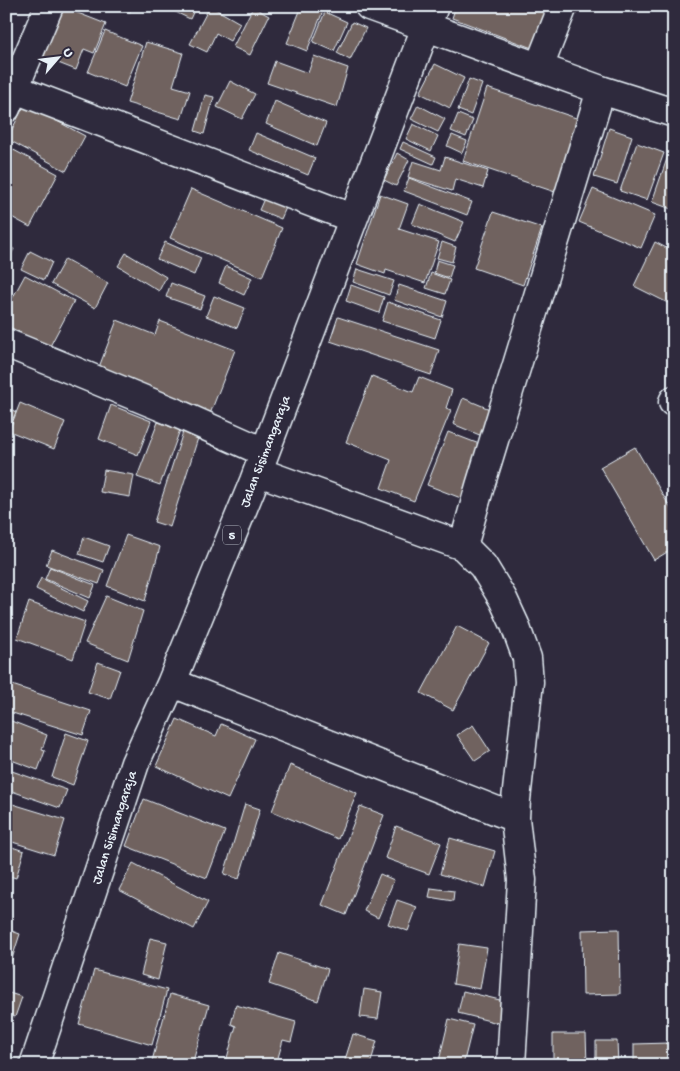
<svg xmlns="http://www.w3.org/2000/svg" width="680" height="1071" viewBox="0 0 680 1071" font-family="'Gochi Hand',sans-serif">
<style>
.building{fill:#70625e;stroke:#e8f1f8}
.lines{fill:none;stroke-linecap:round;stroke-linejoin:round}
.minor-casing{stroke:#e8f1f8;stroke-width:31}
.highway-casing{stroke:#e8f1f8;stroke-width:31}
.minor{stroke:#2f2a3d;stroke-width:28}
.highway{stroke:#2f2a3d;stroke-width:28}
.labels{text-anchor:middle;stroke-width:4.5;stroke-linejoin:round;paint-order:stroke}
.shield{fill:#2f2a3d;stroke:#b0b5c0;stroke-width:1}
.shield-label{font-size:12px;font-weight:bold;fill:#e8f1f8}
.street-label{font-size:14px;fill:#e8f1f8;stroke:#2f2a3d}
</style>
<rect width="100%" height="100%" fill="#2f2a3d"/>
<filter id="ink" filterUnits="userSpaceOnUse"><feTurbulence type="fractalNoise" baseFrequency=".02" numOctaves="2"/><feDisplacementMap in="SourceGraphic" scale="10" xChannelSelector="R" yChannelSelector="G"/><feConvolveMatrix kernelMatrix="1 2 1 2 8 2 1 2 1" color-interpolation-filters="sRGB"/></filter>
<g filter="url(#ink)">
<path class="building" d="M 60,6 L 106,24 L 94,53 L 84,49 L 76,70 L 38,55 Z
M 112,6 L 132,6 L 130,12 Z
M 163,6 L 196,6 L 190,19 Z
M 210,6 L 240,23 L 230,41 L 216,33 L 207,52 L 190,44 Z
M 302,6 L 313,6 L 323,11 L 307,51 L 287,43 Z
M 456,6 L 547,6 L 532,48 L 452,18 Z
M 253,7 L 269,16 L 250,55 L 233,47 Z
M 325,12 L 347,22 L 334,51 L 313,42 Z
M 352,22 L 366,28 L 350,60 L 337,53 Z
M 105,31 L 142,46 L 125,87 L 88,72 Z
M 146,42 L 183,53 L 173,86 L 190,91 L 181,119 L 127,103 Z
M 314,56 L 348,68 L 337,107 L 267,83 L 275,61 L 308,73 Z
M 435,64 L 464,78 L 450,108 L 420,93 Z
M 469,79 L 482,84 L 471,115 L 458,110 Z
M 230,81 L 255,94 L 242,119 L 217,107 Z
M 487,88 L 588,122 L 564,195 L 463,161 Z
M 205,95 L 214,97 L 204,134 L 195,131 Z
M 275,101 L 326,123 L 317,146 L 266,124 Z
M 25,104 L 85,136 L 66,171 L 7,139 Z
M 418,105 L 445,119 L 438,132 L 411,119 Z
M 458,114 L 473,120 L 466,137 L 451,131 Z
M 413,124 L 438,136 L 431,151 L 406,139 Z
M 609,128 L 632,136 L 617,184 L 594,177 Z
M 256,133 L 315,158 L 308,175 L 249,150 Z
M 452,135 L 467,141 L 462,153 L 447,146 Z
M 403,142 L 436,157 L 433,164 L 400,149 Z
M 637,143 L 664,153 L 647,200 L 620,191 Z
M 10,148 L 58,174 L 30,227 L 6,214 L 6,154 Z
M 670,150 L 674,152 L 674,210 L 652,202 Z
M 397,153 L 409,160 L 396,186 L 384,180 Z
M 445,157 L 488,171 L 483,188 L 455,179 L 452,191 L 408,177 L 413,161 L 441,170 Z
M 409,178 L 472,202 L 467,215 L 404,191 Z
M 191,189 L 282,228 L 262,277 L 170,238 Z
M 593,189 L 655,215 L 641,248 L 579,222 Z
M 266,194 L 288,203 L 281,219 L 259,210 Z
M 380,194 L 408,204 L 399,229 L 439,242 L 425,283 L 386,270 L 385,274 L 357,264 Z
M 420,204 L 464,222 L 455,242 L 412,224 Z
M 493,212 L 542,228 L 523,285 L 474,268 Z
M 165,242 L 201,258 L 194,275 L 157,259 Z
M 442,242 L 456,247 L 452,262 L 437,258 Z
M 655,242 L 674,252 L 674,302 L 672,305 L 634,286 Z
M 6,245 L 14,249 L 6,264 Z
M 30,251 L 52,262 L 44,280 L 21,269 Z
M 126,253 L 166,277 L 159,291 L 118,266 Z
M 65,259 L 108,283 L 95,308 L 51,284 Z
M 437,260 L 453,265 L 449,278 L 434,273 Z
M 226,266 L 252,278 L 244,295 L 219,283 Z
M 357,269 L 394,281 L 389,295 L 353,282 Z
M 431,273 L 450,280 L 445,294 L 426,288 Z
M 25,275 L 74,301 L 49,348 L 6,325 L 6,310 Z
M 171,283 L 205,296 L 200,309 L 166,297 Z
M 351,285 L 384,297 L 379,313 L 346,301 Z
M 399,285 L 447,301 L 442,317 L 394,300 Z
M 214,296 L 245,308 L 237,328 L 206,316 Z
M 388,302 L 441,320 L 435,338 L 382,321 Z
M 338,317 L 439,350 L 431,375 L 330,341 Z
M 117,320 L 155,335 L 160,321 L 235,350 L 210,414 L 96,375 Z
M 372,376 L 413,392 L 419,377 L 452,390 L 446,408 L 451,410 L 414,501 L 381,488 L 391,460 L 346,442 Z
M 463,398 L 492,410 L 482,436 L 453,424 Z
M 20,403 L 65,422 L 54,449 L 9,431 Z
M 111,405 L 151,421 L 138,455 L 99,439 Z
M 6,407 L 16,412 L 6,434 Z
M 158,422 L 180,430 L 160,485 L 137,477 Z
M 183,432 L 198,438 L 170,527 L 154,522 Z
M 448,432 L 487,447 L 466,500 L 427,485 Z
M 635,447 L 674,514 L 674,548 L 654,560 L 600,467 Z
M 104,470 L 134,475 L 130,497 L 100,492 Z
M 126,535 L 160,547 L 145,601 L 107,586 Z
M 84,537 L 109,546 L 103,562 L 79,554 Z
M 52,550 L 104,570 L 99,584 L 46,565 Z
M 50,567 L 95,585 L 90,598 L 45,579 Z
M 41,578 L 88,601 L 83,612 L 36,589 Z
M 106,596 L 143,611 L 128,660 L 85,643 Z
M 29,602 L 85,622 L 73,659 L 17,638 Z
M 457,626 L 489,643 L 453,710 L 421,693 Z
M 98,662 L 120,670 L 110,699 L 88,692 Z
M 6,683 L 91,711 L 83,735 L 6,711 Z
M 6,719 L 47,735 L 42,750 L 45,751 L 38,770 L 6,758 Z
M 177,719 L 216,736 L 221,724 L 255,739 L 228,799 L 156,766 Z
M 473,725 L 490,751 L 475,761 L 457,735 Z
M 66,733 L 88,741 L 73,785 L 52,777 Z
M 290,765 L 357,793 L 338,839 L 272,811 Z
M 6,769 L 67,790 L 60,808 L 6,789 Z
M 144,799 L 225,831 L 207,878 L 126,846 Z
M 6,802 L 65,820 L 54,855 L 6,840 Z
M 245,804 L 260,809 L 239,879 L 224,874 Z
M 360,806 L 384,815 L 346,915 L 322,905 Z
M 396,826 L 441,843 L 429,874 L 385,858 Z
M 450,838 L 495,851 L 485,887 L 440,874 Z
M 6,845 L 24,851 L 16,878 L 6,875 Z
M 133,863 L 208,902 L 194,929 L 119,890 Z
M 380,874 L 394,880 L 378,918 L 364,911 Z
M 431,888 L 454,891 L 453,901 L 429,897 Z
M 397,900 L 417,907 L 408,931 L 388,924 Z
M 6,929 L 20,934 L 9,968 L 6,967 Z
M 619,929 L 620,994 L 583,995 L 582,930 Z
M 150,938 L 167,942 L 158,980 L 141,975 Z
M 459,944 L 487,948 L 480,989 L 453,984 Z
M 279,953 L 328,969 L 318,1001 L 269,984 Z
M 94,970 L 167,990 L 152,1045 L 79,1024 Z
M 364,989 L 382,992 L 378,1019 L 360,1017 Z
M 463,991 L 508,1002 L 502,1024 L 458,1013 Z
M 6,992 L 22,997 L 15,1017 L 6,1014 Z
M 170,994 L 209,1005 L 192,1065 L 166,1065 L 152,1061 Z
M 236,1005 L 296,1022 L 291,1042 L 283,1040 L 276,1065 L 225,1065 L 236,1026 L 231,1024 Z
M 449,1019 L 473,1025 L 463,1065 L 438,1065 Z
M 353,1034 L 377,1041 L 370,1065 L 351,1065 L 344,1063 Z
M 553,1034 L 586,1034 L 587,1065 L 553,1065 Z
M 596,1041 L 617,1041 L 618,1065 L 596,1065 Z
M 669,1043 L 669,1065 L 634,1065 L 634,1044 Z"/>
<g class="lines">
<defs>
<path id="minor" d="M 369,6 L 601,90 L 674,113
M 539,67 L 563,6
M 15,89 L 352,218
M 6,108 L 49,6
M 6,343 L 174,412 L 264,452
M 673,402 L 674,400
M 270,476 L 463,546 L 483,566 L 503,599 L 515,625 L 527,658 L 529,682 L 516,800 L 515,818 L 522,880 L 511,1065
M 463,546 L 480,486 L 601,90
M 183,687 L 515,818"/>
<path id="highway" d="M 34,1065 L 135,763 L 171,684 L 254,481 L 434,6"/>
</defs>
<use href="#minor" class="minor-casing"/>
<use href="#highway" class="highway-casing"/>
<use href="#minor" class="minor"/>
<use href="#highway" class="highway"/>
</g>
</g>
<g class="labels">
<rect class="shield" x="223" y="525.5" width="18" height="19" rx="4"/>
<g class="shield-label">
<text x="232" y="539">5</text>
</g>
<g class="street-label">
<text transform="translate(264 451) rotate(-69)" y="5">Jalan Sisimangaraja</text>
<text transform="translate(113 827) rotate(-72)" y="5">Jalan Sisimangaraja</text>
</g>
</g>
<rect width="680" height="1071" fill="none" stroke="#2f2a3d" stroke-width="25"/>
<rect x="12" y="12" width="655" height="1046" fill="none" stroke="#e8f1f8" stroke-width="2" filter="url(#ink)"/>
<g transform="translate(58 58) rotate(62)" stroke="#2f2a3d" stroke-width="4" paint-order="stroke">
<path d="M0-4L9 19L0 12L-9 19Z" fill="#e8f1f8"/>
<text y="-8" font-size="14" font-weight="bold" text-anchor="middle" fill="#e8f1f8">U</text>
</g>
</svg>
